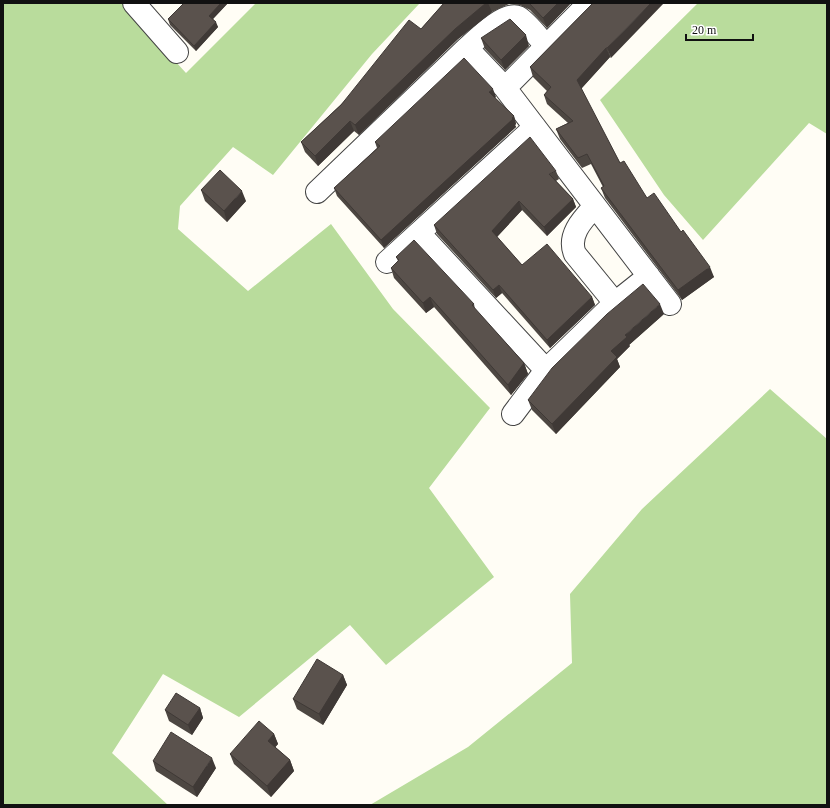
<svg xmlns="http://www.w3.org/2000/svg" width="830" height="808" viewBox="0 0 830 808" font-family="'Times New Roman',serif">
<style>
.forest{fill:#b9dc9c}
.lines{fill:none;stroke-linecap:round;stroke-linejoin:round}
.minor-casing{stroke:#444;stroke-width:24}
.minor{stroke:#fff;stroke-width:22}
.wall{fill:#4d4742}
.shaded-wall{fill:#3f3936}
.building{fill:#5a524d;stroke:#3f3936}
</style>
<rect width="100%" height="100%" fill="#fffdf5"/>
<path class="forest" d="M 3,3 L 122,3 L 186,73 L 256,3 L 420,3 L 372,54 L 273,175 L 233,147 L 180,206 L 178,229 L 248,291 L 331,224 L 393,309 L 490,408 L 429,488 L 494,577 L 386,665 L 350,625 L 239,717 L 163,674 L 112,753 L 168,805 L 3,805 Z
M 698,3 L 827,3 L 827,134 L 809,123 L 703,240 L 664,195 L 600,100 Z
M 770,389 L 827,439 L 827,805 L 370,805 L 468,747 L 572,663 L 570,594 L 642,509 Z"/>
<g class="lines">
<defs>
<path id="minor" d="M 134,3 L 177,52
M 467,48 C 476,40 505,11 518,17 C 528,23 538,37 546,46
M 505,88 L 589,3
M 317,192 L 467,48 L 505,88 L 670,304
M 595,206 C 583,219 567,235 575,254 L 615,303
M 419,233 L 546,370
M 387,262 L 535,127
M 513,414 L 546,370 L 615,303 L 649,276"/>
</defs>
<use href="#minor" class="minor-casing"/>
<use href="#minor" class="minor"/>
</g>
<path class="wall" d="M 184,3 L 228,3 L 213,19 L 218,27 L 196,51 L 170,25 L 168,19 Z
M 444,3 L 571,3 L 547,28 L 530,10 L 520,5 L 509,4 L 492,12 L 458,39 L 359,135 L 354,131 L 318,166 L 305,152 L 301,142 L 421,29 Z
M 593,3 L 611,58 L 610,57 L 581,89 L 620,163 L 647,198 L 714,277 L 682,300 L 605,198 L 601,188 L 603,187 L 591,164 L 582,168 L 560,139 L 556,129 L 568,123 L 547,104 L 544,95 L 547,91 L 533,77 L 530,67 Z
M 481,38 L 529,46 L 505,70 L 485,49 Z
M 496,97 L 495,98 L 514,116 L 516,124 L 515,125 L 516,127 L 384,248 L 337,196 L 334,188 L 377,148 L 375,142 Z
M 556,171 L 559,179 L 556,181 L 573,199 L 576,207 L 547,236 L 522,210 L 497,237 L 522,265 L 592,297 L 595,305 L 550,348 L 502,293 L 496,298 L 437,234 L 434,225 Z
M 201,190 L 246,201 L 227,222 L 205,201 Z
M 396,257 L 474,304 L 475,309 L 524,363 L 528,374 L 511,395 L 434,307 L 426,313 L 394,278 L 391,268 L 398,261 Z
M 664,314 L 629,345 L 630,346 L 617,359 L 620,367 L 556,434 L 532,410 L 528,400 Z
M 343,675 L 347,685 L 323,725 L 297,709 L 293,699 Z
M 200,708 L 203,718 L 192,735 L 169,721 L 165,710 Z
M 274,734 L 278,744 L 275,747 L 290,760 L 294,771 L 271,797 L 234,764 L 230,754 Z
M 153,761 L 216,768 L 197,797 L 156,771 Z"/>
<path class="shaded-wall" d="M 221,3 L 228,3 L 211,21 L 209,16 Z
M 486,3 L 488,3 L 492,12 L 458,39 L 359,135 L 355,125 L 455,29 Z
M 558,3 L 571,3 L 547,28 L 543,18 Z
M 651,3 L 664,3 L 611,58 L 607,48 Z
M 216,22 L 218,27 L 196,51 L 194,46 Z
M 526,35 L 529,46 L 505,70 L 501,60 Z
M 606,48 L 610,57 L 580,90 L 577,80 Z
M 493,89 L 496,97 L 492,100 L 489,92 Z
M 514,116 L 516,124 L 515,125 L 516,127 L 384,248 L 381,240 Z
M 350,121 L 354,131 L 318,166 L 315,156 Z
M 242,191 L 246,201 L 227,222 L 224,211 Z
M 573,199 L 576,207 L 547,236 L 544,227 Z
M 519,201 L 522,210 L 495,239 L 492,231 Z
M 710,267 L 714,277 L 682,300 L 678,290 Z
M 499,285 L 502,293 L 496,298 L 493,290 Z
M 430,297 L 434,307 L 426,313 L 423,303 Z
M 592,297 L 595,305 L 550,348 L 547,340 Z
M 660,304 L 664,314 L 629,345 L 630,346 L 617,359 L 620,367 L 556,434 L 552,424 L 611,351 L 625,335 Z
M 524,363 L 528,374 L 511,395 L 508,385 Z
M 343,675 L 347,685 L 323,725 L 319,714 Z
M 200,708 L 203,718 L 192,735 L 188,725 Z
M 274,734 L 278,744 L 272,751 L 268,741 Z
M 212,758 L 216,768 L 197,797 L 193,787 Z
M 290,760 L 294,771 L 271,797 L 267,786 Z"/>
<path class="building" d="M 184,3 L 221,3 L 209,16 L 216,22 L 194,46 L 168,19 Z
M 444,3 L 486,3 L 455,29 L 355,125 L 350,121 L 315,156 L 301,142 L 341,105 L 409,20 L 421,29 Z
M 529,3 L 558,3 L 543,18 Z
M 593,3 L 651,3 L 607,48 L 606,48 L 577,80 L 620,163 L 624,161 L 647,198 L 654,193 L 681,232 L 683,230 L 710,267 L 678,290 L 601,188 L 604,186 L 587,154 L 578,158 L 556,129 L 573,121 L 544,95 L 551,87 L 530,67 Z
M 510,19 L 526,35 L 501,60 L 481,38 Z
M 464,58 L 493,89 L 489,92 L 514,116 L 512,118 L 513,119 L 381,240 L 334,188 L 380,146 L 375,142 Z
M 530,137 L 556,171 L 549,174 L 573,199 L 544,227 L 519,201 L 492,231 L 522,265 L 547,244 L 592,297 L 547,340 L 499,285 L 493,290 L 434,225 Z
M 220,170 L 242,191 L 224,211 L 201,190 Z
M 414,240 L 474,304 L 472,305 L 524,363 L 508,385 L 430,297 L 423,303 L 391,268 L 399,260 L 396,257 Z
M 643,284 L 660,304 L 625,335 L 627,337 L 611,351 L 617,357 L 552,424 L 528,400 L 552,368 L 607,314 Z
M 317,659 L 343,675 L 319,714 L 293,699 Z
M 176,693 L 200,708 L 188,725 L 165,710 Z
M 259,721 L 274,734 L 268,741 L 290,760 L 267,786 L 230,754 Z
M 171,732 L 212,758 L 193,787 L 153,761 Z"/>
<rect width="830" height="808" fill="none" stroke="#111111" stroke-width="8"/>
<path d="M686 34v6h67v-6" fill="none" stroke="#111111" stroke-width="2"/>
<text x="692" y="34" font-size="12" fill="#111111" stroke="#ffffff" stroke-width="3" paint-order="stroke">20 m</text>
</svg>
